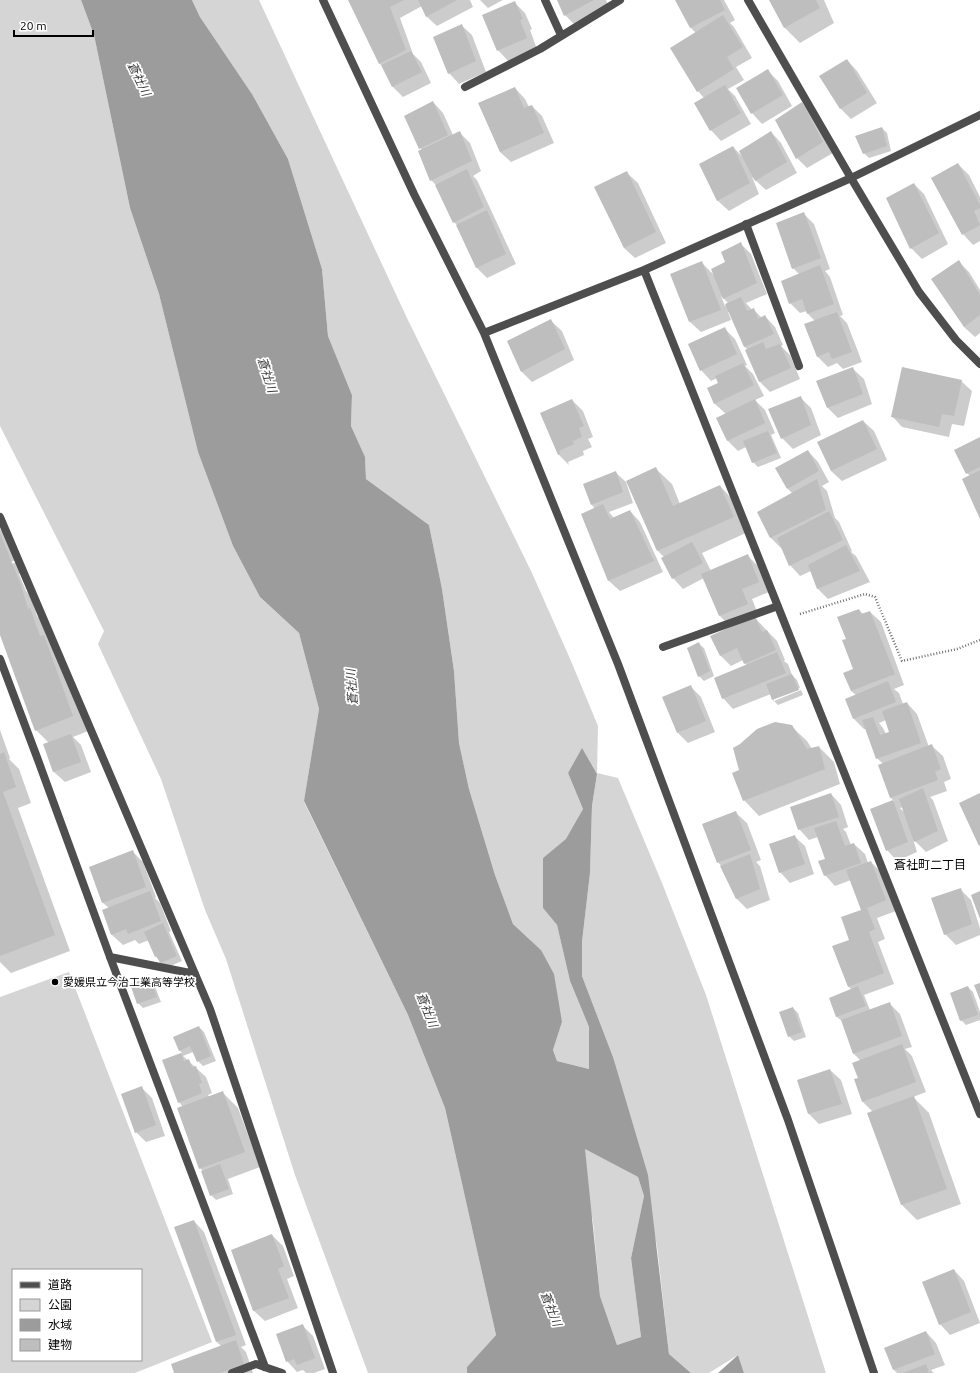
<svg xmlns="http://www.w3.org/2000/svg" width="980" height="1373" viewBox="0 0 980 1373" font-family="Ubuntu,'Noto Sans JP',sans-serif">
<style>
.green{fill:#d5d5d5;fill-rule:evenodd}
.water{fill:#9c9c9c;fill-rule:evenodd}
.shadow{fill:#0003;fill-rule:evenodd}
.building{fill:#bebebe}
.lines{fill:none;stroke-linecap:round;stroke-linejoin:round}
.path{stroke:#707070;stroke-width:2.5;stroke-dasharray:1 2;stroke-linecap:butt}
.minor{stroke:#4e4e4e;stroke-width:8}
.poi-dot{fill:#000;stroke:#fff;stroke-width:1.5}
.labels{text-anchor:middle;stroke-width:3.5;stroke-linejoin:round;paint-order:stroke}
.poi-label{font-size:11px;fill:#000;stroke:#fff;text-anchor:start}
.water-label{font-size:12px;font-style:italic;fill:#3d3d3d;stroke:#fff}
.neighbourhood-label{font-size:12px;fill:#000;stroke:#fff}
</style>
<rect width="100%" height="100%" fill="#fff"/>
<path class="green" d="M 0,0 L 81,0 L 94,35 L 130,208 L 159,294 L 198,452 L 233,546 L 260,597 L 299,633 L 319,709 L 304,802 L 408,1015 L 445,1108 L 496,1335 L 467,1367 L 467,1373 L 368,1373 L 295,1175 L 226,959 L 205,910 L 161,779 L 98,644 L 104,631 L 0,426 Z
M 192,0 L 259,0 L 407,318 L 532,573 L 571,661 L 598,726 L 597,773 L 618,778 L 662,883 L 706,995 L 826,1373 L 744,1373 L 738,1355 L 709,1373 L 691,1373 L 669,1354 L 657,1246 L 613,1057 L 582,976 L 582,942 L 590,873 L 592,806 L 597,774 L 582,749 L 568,773 L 583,809 L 567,839 L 543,858 L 543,908 L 557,925 L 570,981 L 589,1027 L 589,1069 L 557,1061 L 553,1050 L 562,1022 L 541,950 L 513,924 L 495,875 L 469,789 L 459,743 L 454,671 L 442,589 L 429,525 L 366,479 L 365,458 L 351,426 L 352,395 L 328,336 L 322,269 L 288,159 L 252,94 L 200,17 Z
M 69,972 L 212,1342 L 135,1373 L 0,1373 L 0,997 ZM 13,1270 L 141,1270 L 141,1360 L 13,1360 Z
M 576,1144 L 638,1177 L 644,1196 L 631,1258 L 641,1337 L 617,1345 L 600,1296 L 593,1221 Z"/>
<path class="water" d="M 81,0 L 192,0 L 200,17 L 252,94 L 288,159 L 322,269 L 328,336 L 352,395 L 351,426 L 365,457 L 366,479 L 429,525 L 442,589 L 454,671 L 459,743 L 469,789 L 495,875 L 513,924 L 541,950 L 554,974 L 562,1022 L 553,1050 L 557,1061 L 589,1069 L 589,1027 L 570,981 L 557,925 L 543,908 L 543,858 L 566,839 L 583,809 L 568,773 L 582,748 L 597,774 L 592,806 L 590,873 L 582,942 L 582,976 L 613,1057 L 648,1175 L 669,1354 L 691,1373 L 467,1373 L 467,1367 L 496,1335 L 445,1108 L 408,1015 L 304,801 L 319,709 L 299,633 L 260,597 L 233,546 L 198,452 L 159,294 L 130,208 L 94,35 ZM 585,1149 L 638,1177 L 644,1196 L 631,1258 L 641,1337 L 617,1345 L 600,1296 Z
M 738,1355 L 744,1373 L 718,1373 Z"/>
<path class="shadow" d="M 349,0 L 470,0 L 473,7 L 437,26 L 426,16 L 422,6 L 400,18 L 413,54 L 421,62 L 431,83 L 403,97 L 392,86 L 384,67 L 380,64 Z
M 480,0 L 503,0 L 488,8 Z
M 558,0 L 606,0 L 609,8 L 575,25 L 565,15 Z
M 676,0 L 724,0 L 735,20 L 730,23 L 734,27 L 752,58 L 736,67 L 744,80 L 728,89 L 735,96 L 751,124 L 721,141 L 711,130 L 704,98 L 698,91 L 696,33 L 691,28 Z
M 770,0 L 824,0 L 834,23 L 800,43 L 784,27 Z
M 515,3 L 525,13 L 532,29 L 530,30 L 537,49 L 508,61 L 498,50 Z
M 461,25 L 472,35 L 486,72 L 459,84 L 449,73 Z
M 847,60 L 857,71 L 877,103 L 851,119 L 841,109 L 821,76 Z
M 767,70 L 778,81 L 792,106 L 762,124 L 752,113 Z
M 515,88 L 525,99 L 529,107 L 532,106 L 542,116 L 554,143 L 511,162 L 500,152 L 479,103 Z
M 433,102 L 443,113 L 453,135 L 459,132 L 470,143 L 481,171 L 473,176 L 477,180 L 516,264 L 487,278 L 477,268 L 457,225 L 454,222 L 436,185 L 431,180 L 420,152 L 422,151 L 405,116 Z
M 802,103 L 812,114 L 833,153 L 807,168 L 797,158 Z
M 882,128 L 887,133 L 891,151 L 869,158 L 864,153 Z
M 771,132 L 781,143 L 797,173 L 766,190 L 752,177 L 759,194 L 729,211 L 718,201 L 700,164 L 733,147 L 743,157 Z
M 958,164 L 969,175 L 980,197 L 980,241 L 973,245 L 963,234 Z
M 627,173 L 638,183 L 666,243 L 635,258 L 624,248 L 596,188 Z
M 914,184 L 924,194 L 948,244 L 922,259 L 911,248 Z
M 803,213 L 814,224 L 830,269 L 825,271 L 830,277 L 843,315 L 840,316 L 847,323 L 862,362 L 843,369 L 837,363 L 828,367 L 817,356 L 815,321 L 808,314 L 807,311 L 800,313 L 790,303 L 799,274 L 793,268 Z
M 740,243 L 751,254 L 767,294 L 746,303 L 752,310 L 754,310 L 762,318 L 765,316 L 775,327 L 783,345 L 781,346 L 790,355 L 800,379 L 770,392 L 760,382 L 748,350 L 745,347 L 729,312 L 728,312 L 731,320 L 701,332 L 690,322 L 672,274 L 702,263 L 714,275 L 726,262 ZM 721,296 L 729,304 L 725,306 Z
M 959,262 L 969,272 L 980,290 L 980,333 L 975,337 L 964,327 Z
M 551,321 L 562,331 L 574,360 L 532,382 L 522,372 L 508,341 Z
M 725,329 L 735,339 L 747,365 L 745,366 L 753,374 L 764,396 L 755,400 L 765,410 L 775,433 L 771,435 L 781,458 L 758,467 L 753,462 L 746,447 L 738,451 L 728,441 L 718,418 L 726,414 L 715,404 L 708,389 L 719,383 L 717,378 L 711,381 L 701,370 Z
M 853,369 L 864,379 L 872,404 L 838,418 L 828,408 L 818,382 Z
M 961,381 L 972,391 L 964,426 L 952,424 L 949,437 L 902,427 L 892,416 Z
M 800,397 L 811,408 L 821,435 L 793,449 L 782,438 Z
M 572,400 L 583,411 L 593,437 L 588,439 L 592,447 L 583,451 L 584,455 L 568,462 L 569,465 L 559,455 L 541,414 Z
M 863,421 L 874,431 L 887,460 L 842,481 L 831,471 Z
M 980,438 L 980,517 L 970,476 L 967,473 Z
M 808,451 L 818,462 L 829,482 L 822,486 L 827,491 L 835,518 L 839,522 L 852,551 L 851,552 L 856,556 L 870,582 L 828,599 L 818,589 L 811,571 L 800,576 L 790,565 L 782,547 L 781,548 L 770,537 L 793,494 L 788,489 L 777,469 Z
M 656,469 L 672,484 L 680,504 L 720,486 L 735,502 L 748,532 L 702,553 L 711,571 L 748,556 L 758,566 L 769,592 L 752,599 L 758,614 L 753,616 L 777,641 L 785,660 L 784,661 L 788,664 L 792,675 L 797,680 L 800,688 L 774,699 L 774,701 L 801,690 L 803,695 L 778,705 L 773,700 L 771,694 L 733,709 L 723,698 L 747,666 L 743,660 L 731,666 L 720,655 L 749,620 L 730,626 L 720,616 L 704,578 L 683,589 L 673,578 L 665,558 L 658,551 Z
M 615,472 L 626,482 L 633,503 L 609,512 L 614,518 L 630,511 L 640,522 L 663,572 L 620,591 L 609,581 L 582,515 L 595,509 L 592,505 L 584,485 Z
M 0,529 L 7,536 L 21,573 L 19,574 L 26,591 L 31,597 L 37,616 L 40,619 L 48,639 L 60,651 L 88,731 L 73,737 L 81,745 L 91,772 L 65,782 L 54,772 L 44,745 L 49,743 L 36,730 L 0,632 L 0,568 L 17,562 L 16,560 L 0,566 Z
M 859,610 L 863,614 L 870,612 L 881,622 L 904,685 L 894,689 L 899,693 L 903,704 L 907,703 L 917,714 L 929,747 L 932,746 L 943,756 L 951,779 L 944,782 L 947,791 L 930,797 L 933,800 L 948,841 L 926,852 L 913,839 L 917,852 L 897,861 L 887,850 L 871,809 L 894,801 L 891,798 L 883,764 L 877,758 L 866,729 L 864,729 L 854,719 L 846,699 L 856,695 L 851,691 L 854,670 L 847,640 ZM 886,720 L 890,732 L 886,734 L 883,728 L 879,723 ZM 903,807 L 905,813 L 900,808 Z
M 699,644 L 704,648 L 714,676 L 704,681 L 699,676 Z
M 691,687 L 701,697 L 715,732 L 688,743 L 678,733 Z
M 791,726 L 807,741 L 812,749 L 819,747 L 834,762 L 840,784 L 759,816 L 744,800 L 740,771 Z
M 0,730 L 10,758 L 9,759 L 19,769 L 31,803 L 18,808 L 70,951 L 11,973 L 0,962 Z
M 831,794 L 841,805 L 848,827 L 843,829 L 846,832 L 851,845 L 854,844 L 865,854 L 868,863 L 871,862 L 881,872 L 896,911 L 877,918 L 885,939 L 878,942 L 894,984 L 864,995 L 870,1010 L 889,1003 L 900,1014 L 912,1047 L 905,1049 L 912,1056 L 926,1092 L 913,1097 L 929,1113 L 961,1204 L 917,1220 L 902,1205 L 873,1112 L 863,1102 L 859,1079 L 861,1061 L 854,1054 L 843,1022 L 837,1017 L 830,999 L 852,990 L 849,987 L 850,940 L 862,910 L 851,880 L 835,886 L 825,875 L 826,860 L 818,837 L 809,840 L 799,829 Z
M 736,813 L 747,823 L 761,860 L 756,862 L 760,866 L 770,900 L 747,909 L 736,898 L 722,867 L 718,862 Z
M 794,836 L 805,846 L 814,874 L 790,883 L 780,872 Z
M 132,851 L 143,862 L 156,897 L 155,898 L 160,903 L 171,931 L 169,932 L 182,961 L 166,968 L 156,957 L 149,940 L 139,944 L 135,940 L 123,945 L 112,935 L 103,911 L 109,908 L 103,903 Z
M 960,889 L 971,900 L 980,928 L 980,935 L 956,945 L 945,934 Z
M 149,979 L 154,984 L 161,1002 L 143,1008 L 138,1003 Z
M 968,987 L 973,992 L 980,1012 L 980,1020 L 966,1025 L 961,1020 Z
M 793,1008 L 798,1013 L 806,1037 L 794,1041 L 789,1036 Z
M 199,1027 L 204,1032 L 216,1061 L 203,1066 L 198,1061 L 193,1052 L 183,1056 L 206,1077 L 212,1093 L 208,1095 L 209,1097 L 222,1092 L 238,1108 L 260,1167 L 228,1179 L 233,1194 L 216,1200 L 211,1195 L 204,1172 L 200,1168 L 183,1107 L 179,1102 L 163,1061 L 182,1053 L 179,1050 Z
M 830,1070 L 841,1080 L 852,1114 L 819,1124 L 809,1114 L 798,1081 Z
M 141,1087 L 152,1098 L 165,1136 L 146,1142 L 136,1132 Z
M 194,1221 L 204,1232 L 246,1345 L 241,1347 L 246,1352 L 253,1373 L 175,1373 L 221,1346 L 217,1342 L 175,1228 Z
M 272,1235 L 283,1246 L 294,1276 L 287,1279 L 298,1308 L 265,1321 L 254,1311 L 232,1251 Z
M 954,1270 L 964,1281 L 980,1323 L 950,1335 L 940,1324 Z
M 302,1325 L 313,1336 L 325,1369 L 314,1373 L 306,1373 L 303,1370 L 297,1372 L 287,1361 Z
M 926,1332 L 936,1343 L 945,1365 L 931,1370 L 934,1373 L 897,1373 L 894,1370 L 885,1348 Z"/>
<path class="building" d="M 348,0 L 404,0 L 390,7 L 406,50 L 379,64 Z
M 418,0 L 457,0 L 426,17 Z
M 557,0 L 594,0 L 564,16 Z
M 675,0 L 720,0 L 725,10 L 690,28 Z
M 769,0 L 816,0 L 820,8 L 784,28 Z
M 515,1 L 523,19 L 520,20 L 527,38 L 497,51 L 482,15 Z
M 723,15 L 743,47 L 727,57 L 734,69 L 697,92 L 670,48 Z
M 462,24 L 476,61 L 448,74 L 433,37 Z
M 411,51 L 422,72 L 392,87 L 381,65 Z
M 847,59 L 867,93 L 840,109 L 819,76 Z
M 768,69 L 783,95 L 751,114 L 736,88 Z
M 725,85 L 741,113 L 710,131 L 694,103 Z
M 515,87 L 524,108 L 532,105 L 544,133 L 500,152 L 478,103 Z
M 433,101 L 448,135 L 419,149 L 404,116 Z
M 802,102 L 823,142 L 796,159 L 775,120 Z
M 882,127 L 887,146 L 863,154 L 855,136 Z
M 460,131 L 472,161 L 430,181 L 418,151 Z
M 771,131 L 787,162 L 755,181 L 739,151 Z
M 733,146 L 750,183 L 717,201 L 699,164 Z
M 958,163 L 980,205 L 980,208 L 974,211 L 980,225 L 962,235 L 931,178 Z
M 467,169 L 484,207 L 453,223 L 435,185 Z
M 627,171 L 656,232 L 624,248 L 594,187 Z
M 914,183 L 939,233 L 910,249 L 886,198 Z
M 487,210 L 506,254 L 476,268 L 456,225 Z
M 804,212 L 821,258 L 792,269 L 776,223 Z
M 741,242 L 757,283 L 723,299 L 711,269 L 725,262 L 721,252 Z
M 959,260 L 980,295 L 980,315 L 964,327 L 931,279 Z
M 702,261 L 721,310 L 689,322 L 670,274 Z
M 820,265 L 834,304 L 807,314 L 802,299 L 789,304 L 781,281 Z
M 741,297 L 747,311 L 754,308 L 758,319 L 765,315 L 774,334 L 744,347 L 725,304 Z
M 837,312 L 852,352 L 832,359 L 829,352 L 817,357 L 804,324 Z
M 551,319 L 565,349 L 521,372 L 507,341 Z
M 725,327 L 737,354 L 700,371 L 688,344 Z
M 763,342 L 766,349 L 780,344 L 791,368 L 759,382 L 745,350 Z
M 743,363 L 754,385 L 714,404 L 707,388 L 718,383 L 715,376 Z
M 853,367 L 863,394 L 827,408 L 816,381 Z
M 902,367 L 962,380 L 954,416 L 942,414 L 939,427 L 891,417 Z
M 801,396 L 811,425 L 781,439 L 768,409 Z
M 572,399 L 584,426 L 579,428 L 582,437 L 573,441 L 574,444 L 559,451 L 560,454 L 558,455 L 540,413 Z
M 755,399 L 765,423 L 727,441 L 716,418 Z
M 863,420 L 877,449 L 831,471 L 817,442 Z
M 768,431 L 777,453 L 752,463 L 743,441 Z
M 980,437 L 980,467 L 966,474 L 954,450 Z
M 808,450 L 819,471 L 787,489 L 775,468 Z
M 656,467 L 673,506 L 720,485 L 734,517 L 657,551 L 626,481 Z
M 980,470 L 980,519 L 962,479 Z
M 616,471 L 623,492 L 591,505 L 583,484 Z
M 817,479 L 826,510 L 770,538 L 757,512 Z
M 603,504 L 610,519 L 630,510 L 654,561 L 608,581 L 581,514 Z
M 829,511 L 843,540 L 789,566 L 777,538 Z
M 0,533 L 21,585 L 28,609 L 30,608 L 40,636 L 44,635 L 73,716 L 35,731 L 0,635 Z
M 692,542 L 703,563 L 672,579 L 661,558 Z
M 846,545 L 860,571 L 817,589 L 808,565 Z
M 748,554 L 759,582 L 742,589 L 748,604 L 719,616 L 701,574 Z
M 859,609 L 861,614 L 870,611 L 895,674 L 851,691 L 843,673 L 853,669 L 842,640 L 846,639 L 837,617 Z
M 755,616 L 762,632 L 767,630 L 776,650 L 744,664 L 737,648 L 720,656 L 710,636 Z
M 699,642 L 710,671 L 698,677 L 687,648 Z
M 777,652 L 786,673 L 722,699 L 714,678 Z
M 792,674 L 799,690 L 772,700 L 766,684 Z
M 888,681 L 896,702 L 853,719 L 845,699 Z
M 691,685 L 706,721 L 677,733 L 662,697 Z
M 907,702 L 921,743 L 876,759 L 862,720 L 873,717 L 880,735 L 889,732 L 882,711 Z
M 775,722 L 792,725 L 807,749 L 819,746 L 825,769 L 743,801 L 732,773 L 739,770 L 733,748 L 740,744 L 757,729 Z
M 71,734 L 81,762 L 53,772 L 43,744 Z
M 932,744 L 941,769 L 935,772 L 938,780 L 890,798 L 878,765 Z
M 4,752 L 16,787 L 3,792 L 55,935 L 0,956 L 0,754 Z
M 923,788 L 938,831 L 914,842 L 899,799 Z
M 831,793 L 839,817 L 798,830 L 790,807 Z
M 980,793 L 980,845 L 979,846 L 959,803 Z
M 893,800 L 908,842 L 886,851 L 870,809 Z
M 736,811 L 751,850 L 717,863 L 702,824 Z
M 836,821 L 845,846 L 854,843 L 861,863 L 824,876 L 818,861 L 825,859 L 814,828 Z
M 795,835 L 805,864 L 779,873 L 769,844 Z
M 133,850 L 146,887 L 102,903 L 89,867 Z
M 750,854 L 760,889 L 736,899 L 720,866 Z
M 871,861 L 886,900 L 867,908 L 875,929 L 869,932 L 884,973 L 848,987 L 832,946 L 849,940 L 841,917 L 861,910 L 846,870 Z
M 961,888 L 972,924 L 944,935 L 931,898 Z
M 150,891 L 161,921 L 128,934 L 126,929 L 111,935 L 102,910 Z
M 980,891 L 980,919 L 971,895 Z
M 163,923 L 177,956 L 160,963 L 157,956 L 155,957 L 144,932 Z
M 150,977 L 157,997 L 137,1004 L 130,984 Z
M 980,983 L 980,1000 L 974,985 Z
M 858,986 L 866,1006 L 836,1017 L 829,998 Z
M 968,986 L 978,1015 L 960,1021 L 950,993 Z
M 890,1002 L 902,1036 L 853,1054 L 841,1020 Z
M 793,1007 L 802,1032 L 788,1037 L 779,1012 Z
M 199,1026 L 211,1056 L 197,1062 L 190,1046 L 179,1051 L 173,1037 Z
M 902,1044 L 916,1082 L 862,1102 L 854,1079 L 858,1078 L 852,1063 Z
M 181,1053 L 184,1061 L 189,1059 L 192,1067 L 196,1066 L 202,1083 L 199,1084 L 202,1093 L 178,1103 L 162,1060 Z
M 830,1069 L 842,1104 L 808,1114 L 797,1080 Z
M 142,1086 L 156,1125 L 135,1133 L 121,1094 Z
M 223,1091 L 245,1152 L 199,1169 L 177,1108 Z
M 914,1096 L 947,1189 L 901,1205 L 867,1113 Z
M 220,1164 L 229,1189 L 210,1196 L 201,1171 Z
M 194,1220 L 236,1335 L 216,1342 L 174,1227 Z
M 272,1234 L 284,1266 L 278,1269 L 289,1298 L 253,1311 L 231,1250 Z
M 954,1269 L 971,1312 L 939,1325 L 922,1282 Z
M 303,1324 L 315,1358 L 297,1365 L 294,1359 L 286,1362 L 276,1334 Z
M 926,1331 L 935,1354 L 893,1370 L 884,1348 Z
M 236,1340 L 244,1364 L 220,1373 L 174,1373 L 171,1364 Z
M 926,1364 L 929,1373 L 903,1373 Z"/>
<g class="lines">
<path class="path" d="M 800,614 L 865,594 L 875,597 L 902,661 L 957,649 L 980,640"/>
<path class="minor" d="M 323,0 L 414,194 L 484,333 L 618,664 L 788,1120 L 874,1373
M 545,0 L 561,35
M 748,0 L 851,178 L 919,292 L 956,340 L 980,364
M 465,87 L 540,49 L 620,0
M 746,224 L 799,366
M 644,270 L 980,1114
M 484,333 L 644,270 L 851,178 L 980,115
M 0,517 L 210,1009 L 333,1373
M 663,647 L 778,606
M 0,659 L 38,760 L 110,957 L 265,1367
M 110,957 L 195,974
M 232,1373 L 256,1364 L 282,1373"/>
</g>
<circle class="poi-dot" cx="55" cy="982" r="4"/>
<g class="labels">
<g class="poi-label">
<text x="63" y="986">愛媛県立今治工業高等学校</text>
</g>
<g class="water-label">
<text transform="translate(139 79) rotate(64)" y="4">蒼社川</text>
<text transform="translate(267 375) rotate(72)" y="4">蒼社川</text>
<text transform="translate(352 687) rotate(-94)" y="4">蒼社川</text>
<text transform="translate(427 1010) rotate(68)" y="4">蒼社川</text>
<text transform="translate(551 1309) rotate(68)" y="4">蒼社川</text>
</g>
<g class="neighbourhood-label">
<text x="930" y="869">蒼社町二丁目</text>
</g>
</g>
<rect x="12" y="1269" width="130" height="92" fill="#ffffff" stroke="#999999"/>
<rect x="20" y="1282" width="20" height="6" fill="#4e4e4e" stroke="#999999"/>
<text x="48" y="1289" font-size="12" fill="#000000">道路</text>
<rect x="20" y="1299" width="20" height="12" fill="#d5d5d5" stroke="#999999"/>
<text x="48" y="1309" font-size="12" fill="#000000">公園</text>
<rect x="20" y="1319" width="20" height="12" fill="#9c9c9c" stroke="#999999"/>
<text x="48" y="1329" font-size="12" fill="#000000">水域</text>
<rect x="20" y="1339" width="20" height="12" fill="#bebebe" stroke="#999999"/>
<text x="48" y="1349" font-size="12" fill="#000000">建物</text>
<path d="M14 30v6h79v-6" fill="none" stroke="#000000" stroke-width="2"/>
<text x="20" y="30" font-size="12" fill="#000000" stroke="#ffffff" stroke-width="3" paint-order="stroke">20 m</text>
</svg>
